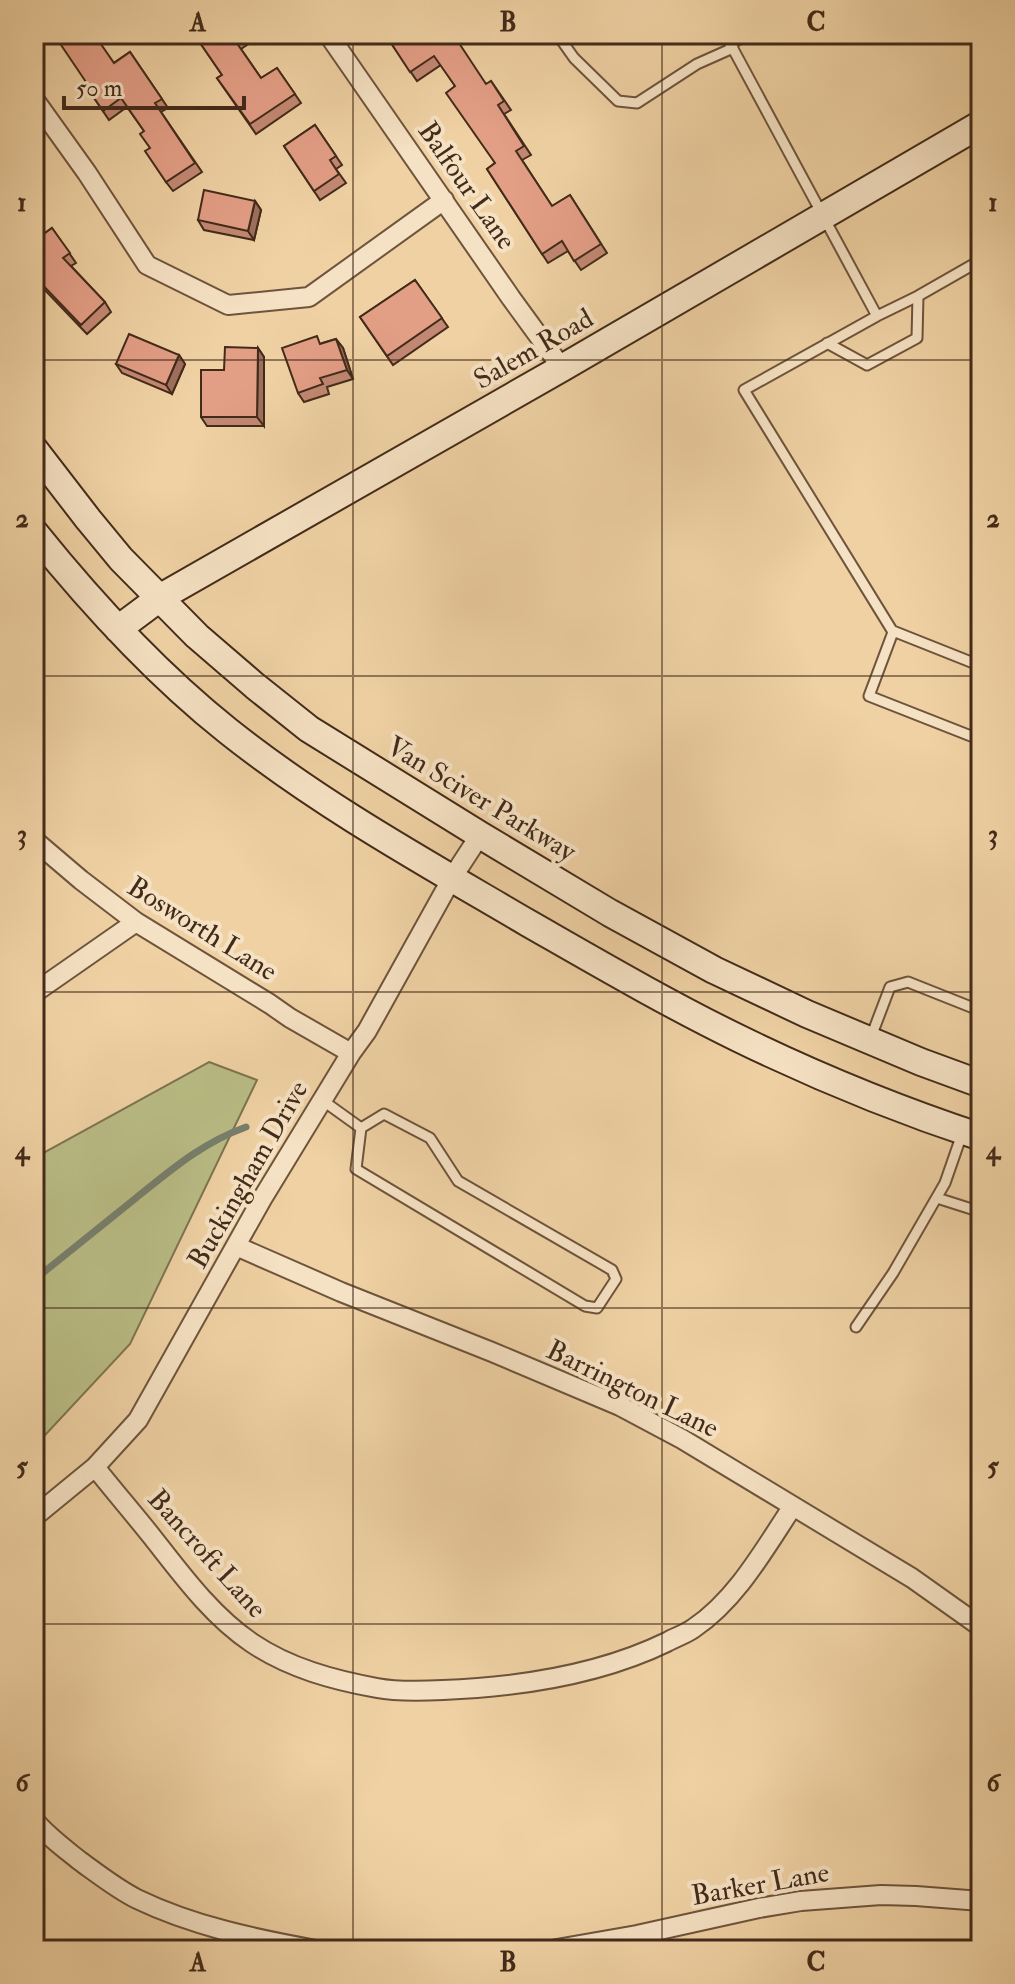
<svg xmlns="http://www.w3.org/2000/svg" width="1015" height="1984" viewBox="0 0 1015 1984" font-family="'IM FELL Double Pica',serif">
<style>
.green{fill:#b9bc85;stroke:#7e7450;stroke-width:2}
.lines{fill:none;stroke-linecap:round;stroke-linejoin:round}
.stream{stroke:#777f6c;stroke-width:7}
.lane-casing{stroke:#6e543c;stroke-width:13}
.street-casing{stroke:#6e543c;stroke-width:22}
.secondary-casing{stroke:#432b1a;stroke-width:30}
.lane{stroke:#f5e1c3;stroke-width:9}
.street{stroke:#f5e1c3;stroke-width:18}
.secondary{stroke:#f5e1c3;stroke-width:26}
.wall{fill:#c38873;stroke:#432b1a;stroke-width:2}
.shaded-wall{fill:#9f6f5e;stroke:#432b1a;stroke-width:2}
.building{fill:#e39e86;stroke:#432b1a;stroke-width:2}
.grid{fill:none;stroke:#432b1a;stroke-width:2;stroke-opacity:0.55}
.labels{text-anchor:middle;stroke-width:8;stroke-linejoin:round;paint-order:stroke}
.street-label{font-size:28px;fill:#432b1a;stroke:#f5e1c3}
.neatline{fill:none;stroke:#432b1a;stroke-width:3}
.grid-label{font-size:26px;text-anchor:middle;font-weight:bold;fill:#432b1a}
</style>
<rect width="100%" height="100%" fill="#efd1a3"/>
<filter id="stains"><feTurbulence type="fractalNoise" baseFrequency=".0025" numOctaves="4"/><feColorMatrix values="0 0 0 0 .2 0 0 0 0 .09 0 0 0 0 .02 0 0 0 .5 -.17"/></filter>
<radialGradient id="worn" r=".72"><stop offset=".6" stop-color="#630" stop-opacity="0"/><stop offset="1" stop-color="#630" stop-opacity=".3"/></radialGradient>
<path class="green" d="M 209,1062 L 257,1080 L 130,1344 L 34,1447 L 34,1158 Z"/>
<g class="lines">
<path class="stream" d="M 34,1280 C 68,1253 102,1225 136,1198 C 172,1169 202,1143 246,1127"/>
<defs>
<path id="lane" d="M 557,34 L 574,58 L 618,101 L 637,103 L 697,64 L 733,48
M 725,34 L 877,316 L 744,390 L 893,632 L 869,696 L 981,740
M 730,44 L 749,34
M 877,316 L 918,296 L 981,260
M 827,343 L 867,365 L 917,338 L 918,296
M 893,631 L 981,666
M 871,1037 L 890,987 L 908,982 L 981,1011
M 322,1100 L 361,1128 L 356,1169 L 585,1306 L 597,1308 L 616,1279 L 612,1270 L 458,1181 L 430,1138 L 384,1114 L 361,1128
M 937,1198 L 981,1212
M 856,1327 L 893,1273 L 945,1183 L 962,1134"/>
<path id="street" d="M 328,34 L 511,298 L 562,368
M 34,99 L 87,173 L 147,265 L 228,305 L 309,297 L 444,200
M 34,840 L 81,880 L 136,922 L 270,1004 L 290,1018 L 351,1053
M 34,993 L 136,922
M 236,1246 L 341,1292 L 492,1352 L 620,1406 L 682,1439 L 912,1578 L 981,1627
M 95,1467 C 114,1491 134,1514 153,1538 C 182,1575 212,1616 252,1643 C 289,1668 333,1680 377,1688 C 398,1692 422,1691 443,1690 C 519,1687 599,1675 667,1642 C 676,1637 686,1634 694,1628 C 737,1599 765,1548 793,1506
M 34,1517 L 95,1467 L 138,1420 L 262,1199 L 351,1053 L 367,1031 L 452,878 L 480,835
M 34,1820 C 47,1836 64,1848 80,1861 C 98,1874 117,1889 137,1899 C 193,1926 255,1939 316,1950
M 551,1950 L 637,1935 L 759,1908 L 801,1901 L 881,1895 L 916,1896 L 981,1901"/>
<path id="secondary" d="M 34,449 L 88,519 L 121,559 L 197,636 L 255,686 L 309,729 L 480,835 L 610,913 L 714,970 L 807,1014 L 921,1062 L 981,1084
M 34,532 C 92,604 155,673 228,731 C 321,805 426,863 528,923 C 598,963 668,1004 740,1039 C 818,1077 899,1110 981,1137
M 118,629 L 161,597 L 562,368 L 981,124"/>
</defs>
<use href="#lane" class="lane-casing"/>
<use href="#street" class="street-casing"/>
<use href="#secondary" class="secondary-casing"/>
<use href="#lane" class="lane"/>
<use href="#street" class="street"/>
<use href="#secondary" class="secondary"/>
</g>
<path class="wall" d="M 194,34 L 248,34 L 253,41 L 241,49 L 261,78 L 277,68 L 301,103 L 256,134 L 217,78 L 222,75 Z
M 392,34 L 487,84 L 491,81 L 511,110 L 504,114 L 531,155 L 522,160 L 552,206 L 570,195 L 607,253 L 581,270 L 568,251 L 548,263 L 487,169 L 495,163 L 455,86 L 441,65 L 417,81 L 391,43 L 396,39 Z
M 130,52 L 168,108 L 161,112 L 202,172 L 173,191 L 166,182 L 150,148 L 144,131 L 127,107 L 109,120 L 84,83 Z
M 315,125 L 342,165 L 336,169 L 346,183 L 320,200 L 284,146 Z
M 255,201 L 261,210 L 254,240 L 204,230 L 198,220 Z
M 52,228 L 76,263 L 71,266 L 105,302 L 111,312 L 87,334 L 41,286 L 34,291 L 34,241 Z
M 415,280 L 448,327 L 393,365 L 360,317 Z
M 336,339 L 343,348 L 353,379 L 327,387 L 329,394 L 304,402 L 298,393 L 322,343 Z
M 258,348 L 264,357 L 264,426 L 207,426 L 201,417 L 224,370 Z
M 179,355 L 185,364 L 172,394 L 122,373 L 116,364 Z"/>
<path class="shaded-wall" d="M 255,201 L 261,210 L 254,240 L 248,231 Z
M 336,339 L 343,348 L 353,379 L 347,370 Z
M 258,348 L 264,357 L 264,426 L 257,417 Z
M 179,355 L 185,364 L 172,394 L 166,385 Z"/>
<path class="building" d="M 58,34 L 94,34 L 114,63 L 130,52 L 162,99 L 155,103 L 195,163 L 166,182 L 145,151 L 150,148 L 140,134 L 144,131 L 121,98 L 103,111 L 84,83 L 86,82 L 55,36 Z
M 194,34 L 242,34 L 234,39 L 261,78 L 277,68 L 295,94 L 250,124 L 217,78 L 222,75 Z
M 392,34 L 453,34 L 486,84 L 491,81 L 504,101 L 498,105 L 524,146 L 516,151 L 552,206 L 570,195 L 601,244 L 574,261 L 562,241 L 542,254 L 487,169 L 495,163 L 446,93 L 455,86 L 434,56 L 410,72 L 391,43 L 396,39 Z
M 315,125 L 336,156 L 330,160 L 339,174 L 314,191 L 284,146 Z
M 204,190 L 255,201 L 248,231 L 198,220 Z
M 52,228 L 70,253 L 63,258 L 105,302 L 81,325 L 35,277 L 34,277 L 34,241 Z
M 415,280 L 442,318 L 387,356 L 360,317 Z
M 129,334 L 179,355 L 166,385 L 116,364 Z
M 317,336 L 320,344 L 336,339 L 347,370 L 320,378 L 323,384 L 298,393 L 282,348 Z
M 225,347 L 258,348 L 257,417 L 201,417 L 201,370 L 224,370 Z"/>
<path class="grid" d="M 353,34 L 353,1950M 662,34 L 662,1950M 34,360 L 981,360M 34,676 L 981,676M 34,992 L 981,992M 34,1308 L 981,1308M 34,1624 L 981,1624"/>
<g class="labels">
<g class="street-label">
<text transform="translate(468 185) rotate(55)" y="10">Balfour Lane</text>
<text transform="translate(533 348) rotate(-30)" y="10">Salem Road</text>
<text transform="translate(482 798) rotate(31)" y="10">Van Sciver Parkway</text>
<text transform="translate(203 928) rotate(32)" y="10">Bosworth Lane</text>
<text transform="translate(247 1174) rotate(-60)" y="10">Buckingham Drive</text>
<text transform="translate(633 1388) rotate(26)" y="10">Barrington Lane</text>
<text transform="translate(208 1553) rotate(48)" y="10">Bancroft Lane</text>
<text transform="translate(760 1883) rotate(-10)" y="10">Barker Lane</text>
</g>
</g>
<rect width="1015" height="1984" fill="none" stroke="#efd1a3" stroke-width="88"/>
<path d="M64 96v12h180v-12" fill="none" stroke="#432b1a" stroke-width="4"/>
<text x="76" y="96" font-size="24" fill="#432b1a" stroke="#f5e1c3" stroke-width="6" paint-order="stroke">50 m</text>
<rect x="44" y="44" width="927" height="1896" class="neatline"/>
<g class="grid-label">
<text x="198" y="31">A</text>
<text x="508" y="31">B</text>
<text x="816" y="31">C</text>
<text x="22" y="211">1</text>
<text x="993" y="211">1</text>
<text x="22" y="527">2</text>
<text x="993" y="527">2</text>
<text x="22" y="843">3</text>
<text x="993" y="843">3</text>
<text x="22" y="1159">4</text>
<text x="993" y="1159">4</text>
<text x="22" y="1475">5</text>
<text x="993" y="1475">5</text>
<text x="22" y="1791">6</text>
<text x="993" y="1791">6</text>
<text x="198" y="1971">A</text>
<text x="508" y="1971">B</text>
<text x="816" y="1971">C</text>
</g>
<rect width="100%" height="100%" filter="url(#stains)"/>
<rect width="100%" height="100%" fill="url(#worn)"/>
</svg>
